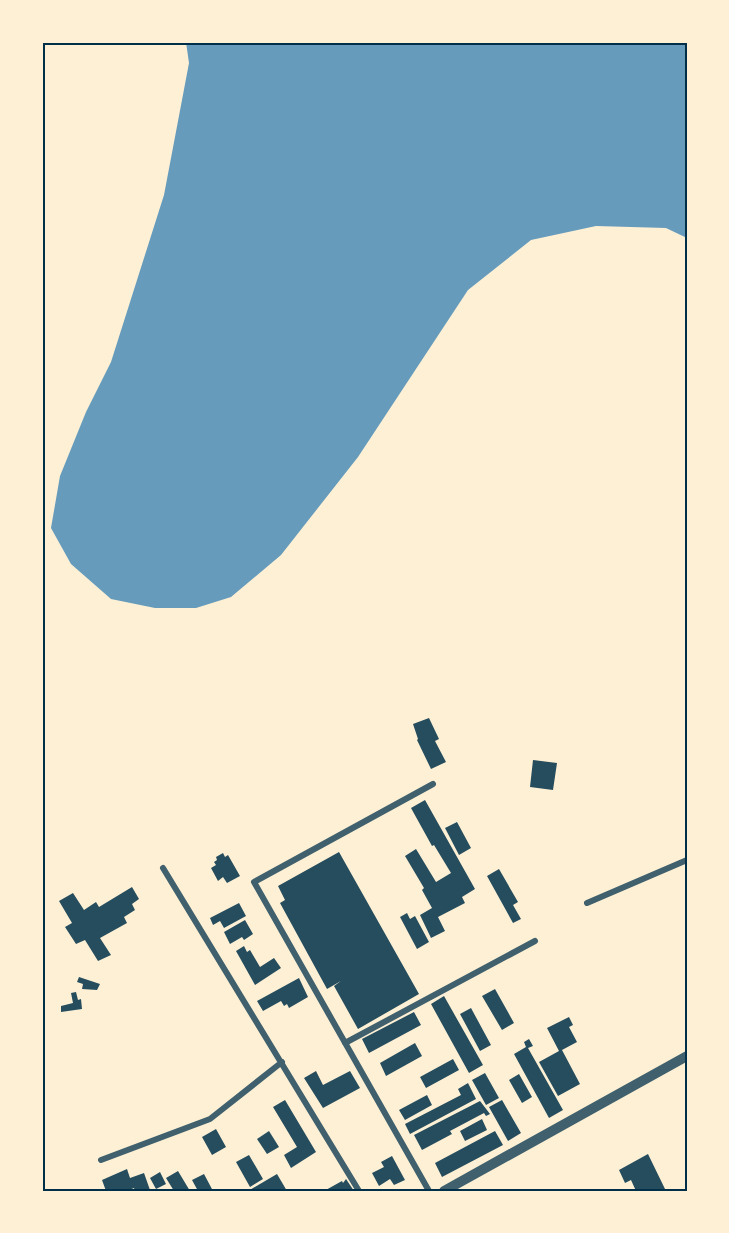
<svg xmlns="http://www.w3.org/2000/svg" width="729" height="1233" viewBox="0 0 729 1233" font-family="'Noto Serif',serif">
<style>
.water{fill:#669bbc}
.building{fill:#264d5e}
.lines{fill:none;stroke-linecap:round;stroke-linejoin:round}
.minor{stroke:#3f606c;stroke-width:6}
.tertiary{stroke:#3f606c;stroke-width:10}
.neatline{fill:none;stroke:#003049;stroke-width:2}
</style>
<rect width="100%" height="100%" fill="#fdf0d5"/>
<path class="water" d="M 186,42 L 687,42 L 687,238 L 666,228 L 596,226 L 531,240 L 468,290 L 358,457 L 281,555 L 231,597 L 196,608 L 155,608 L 111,599 L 71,564 L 51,528 L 60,476 L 86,412 L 111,362 L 164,195 L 189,63 Z"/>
<path class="building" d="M 429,718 L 439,739 L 435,741 L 446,762 L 431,769 L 417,740 L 418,739 L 413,724 Z
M 533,760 L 557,763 L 553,790 L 530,787 Z
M 425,800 L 475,889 L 462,897 L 465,903 L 438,917 L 445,931 L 431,938 L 420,915 L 432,908 L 422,890 L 424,888 L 405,856 L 416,849 L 436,882 L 451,873 L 434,845 L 432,846 L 411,808 Z
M 457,822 L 471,848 L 459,855 L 445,828 Z
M 339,852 L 419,994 L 358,1029 L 334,986 L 341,981 L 327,989 L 280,903 L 285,900 L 278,886 Z
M 223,853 L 225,857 L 228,855 L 240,876 L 227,883 L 223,877 L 218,881 L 211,868 L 216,865 L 214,862 L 217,860 L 216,857 Z
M 499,869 L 518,902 L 513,905 L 521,919 L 513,923 L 487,876 Z
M 132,887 L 139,899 L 132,904 L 135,910 L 124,917 L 127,923 L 100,938 L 111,955 L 98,961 L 85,940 L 76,944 L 65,927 L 72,923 L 59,901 L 73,893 L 84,910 L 96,902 L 99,907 Z
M 239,903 L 246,916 L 224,928 L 220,921 L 213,925 L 210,918 Z
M 407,913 L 410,919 L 415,916 L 429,942 L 417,949 L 400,917 Z
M 245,920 L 253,934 L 244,940 L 242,937 L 230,944 L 224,932 Z
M 244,946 L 247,952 L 250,950 L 260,967 L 274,958 L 281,968 L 255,985 L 236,951 Z
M 79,977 L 100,984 L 97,990 L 82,989 L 83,984 L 77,982 Z
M 299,978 L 308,997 L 289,1008 L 287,1004 L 284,1006 L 281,1001 L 263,1011 L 257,1001 Z
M 495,989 L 514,1023 L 502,1030 L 482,996 Z
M 76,992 L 78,1000 L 81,999 L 82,1009 L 61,1012 L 61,1006 L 73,1003 L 71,993 Z
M 444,996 L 483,1065 L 469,1073 L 431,1004 Z
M 471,1008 L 491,1045 L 480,1051 L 460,1014 Z
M 414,1012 L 421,1025 L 369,1053 L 362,1039 Z
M 569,1017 L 573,1025 L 569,1027 L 577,1042 L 562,1050 L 580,1084 L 558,1096 L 539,1062 L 559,1051 L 547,1028 Z
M 529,1039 L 533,1046 L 528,1048 L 563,1110 L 549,1118 L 514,1054 L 526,1047 L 524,1042 Z
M 415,1043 L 422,1056 L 386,1076 L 380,1063 Z
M 453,1059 L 459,1070 L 426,1088 L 420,1077 Z
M 316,1071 L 323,1085 L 350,1071 L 360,1088 L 323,1108 L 304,1078 Z
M 485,1073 L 499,1098 L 486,1105 L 472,1080 Z
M 519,1074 L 532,1097 L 522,1103 L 509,1080 Z
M 468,1083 L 476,1099 L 410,1134 L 405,1124 L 461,1095 L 458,1089 Z
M 427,1095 L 432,1105 L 405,1120 L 399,1110 Z
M 285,1100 L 316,1152 L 291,1168 L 284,1155 L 297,1147 L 273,1107 Z
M 502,1100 L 521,1133 L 508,1141 L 489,1107 Z
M 480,1101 L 490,1114 L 486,1116 L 484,1113 L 450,1131 L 452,1134 L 422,1150 L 414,1135 Z
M 482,1119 L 487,1130 L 465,1141 L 460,1131 Z
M 216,1129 L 226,1147 L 212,1155 L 202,1137 Z
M 269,1131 L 279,1147 L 267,1154 L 257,1139 Z
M 495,1131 L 503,1145 L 442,1177 L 435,1163 Z
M 648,1154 L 665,1189 L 636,1191 L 631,1180 L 625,1183 L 619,1170 Z
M 249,1155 L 263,1179 L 250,1187 L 236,1162 Z
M 392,1156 L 405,1180 L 394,1185 L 390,1179 L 379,1186 L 372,1173 L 384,1167 L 381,1162 Z
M 127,1169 L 130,1178 L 144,1173 L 150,1190 L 135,1191 L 134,1188 L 127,1191 L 106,1191 L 102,1180 Z
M 178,1171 L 190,1191 L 174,1191 L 166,1178 Z
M 160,1172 L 166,1184 L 156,1189 L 150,1178 Z
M 204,1174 L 213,1191 L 198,1191 L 192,1180 Z
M 277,1174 L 287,1191 L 279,1189 L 276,1191 L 248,1191 Z
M 346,1179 L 354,1191 L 324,1191 L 342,1181 L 343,1183 Z"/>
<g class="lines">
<path class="minor" d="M 163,868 L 359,1191
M 587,903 L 687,860
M 345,1043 L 535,941
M 101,1160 L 210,1119 L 282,1062
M 429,1191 L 254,882 L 433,784"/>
<path class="tertiary" d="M 444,1191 L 687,1056"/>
</g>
<rect width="729" height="1233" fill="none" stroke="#fdf0d5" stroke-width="87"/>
<rect x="44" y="44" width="642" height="1146" class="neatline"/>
</svg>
